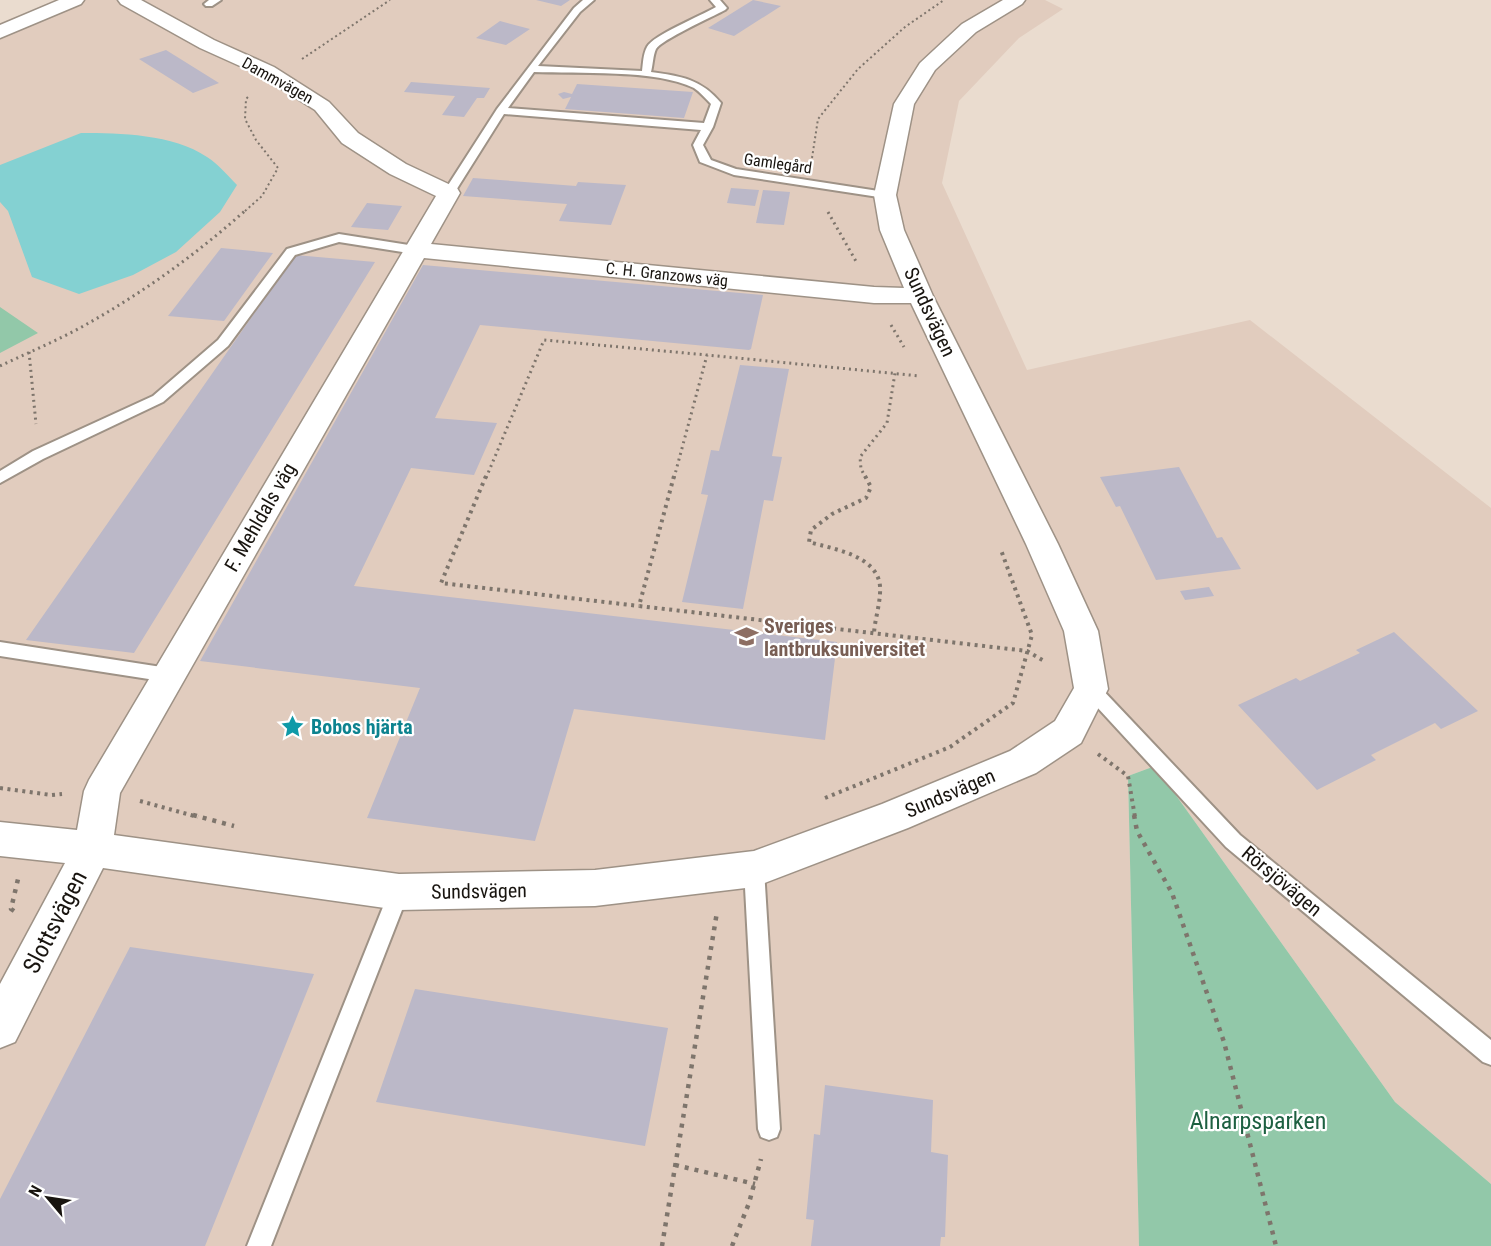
<svg xmlns="http://www.w3.org/2000/svg" width="1491" height="1246" viewBox="0 0 1491 1246" font-family="'Roboto Condensed',sans-serif">
<style>
.education{fill:#e1ccbe}
.green{fill:#92c8a9}
.water{fill:#84d1d2}
.building{fill:#bbb8c8}
.lines{fill:none;stroke-linecap:round;stroke-linejoin:round}
.service-casing{stroke:#9e9286;stroke-width:4}
.minor-casing{stroke:#9e9286;stroke-width:3}
.path-far3{stroke:#7e756c;stroke-width:2;stroke-dasharray:2 3;stroke-linecap:butt}
.path-far2{stroke:#7e756c;stroke-width:3;stroke-dasharray:2 4;stroke-linecap:butt}
.path-far1{stroke:#7e756c;stroke-width:4;stroke-dasharray:3 4.5;stroke-linecap:butt}
.path{stroke:#7e756c;stroke-width:4.5;stroke-dasharray:4 6;stroke-linecap:butt}
.service{fill:#fff;fill-rule:evenodd}
.minor{fill:#fff;fill-rule:evenodd}
.labels{text-anchor:middle;stroke-width:4.5;stroke-linejoin:round;paint-order:stroke}
.far-street-label{font-size:16px;fill:#18140f;stroke:#fff}
.street-label{font-size:20px;fill:#18140f;stroke:#fff}
.education-label{font-size:20px;font-weight:bold;fill:#785e54;stroke:#fff;text-anchor:start}
.culture-label{font-size:20px;font-weight:bold;fill:#0d838f;stroke:#fff;text-anchor:start}
.near-street-label{font-size:24px;fill:#18140f;stroke:#fff}
.near-park-label{font-size:24px;fill:#1d6041;stroke:#fff}
</style>
<rect width="100%" height="100%" fill="#eadccf"/>
<path class="education" d="M 75,0 L 1045,0 L 1063,9 L 1019,38 L 959,101 L 942,183 L 1027,370 L 1250,320 L 1491,508 L 1491,1184 L 1395,1102 L 1155,766 L 1128,776 L 1139,1246 L 0,1246 L 0,32 Z"/>
<path class="green" d="M 0,307 L 38,333 L 0,353 Z
M 1155,766 L 1395,1102 L 1491,1184 L 1491,1246 L 1139,1246 L 1128,776 Z"/>
<path class="water" d="M 81,133 C 120,133 173,134 207,157 C 218,164 228,176 237,185 L 220,212 L 176,252 L 133,275 L 79,294 L 32,277 L 8,211 L 0,202 L 0,165 Z"/>
<path class="building" d="M 536,0 L 570,0 L 561,6 Z
M 753,0 L 781,6 L 734,36 L 708,28 Z
M 500,21 L 530,29 L 506,45 L 476,38 Z
M 166,50 L 219,83 L 193,93 L 139,59 Z
M 411,82 L 490,88 L 484,98 L 477,98 L 464,117 L 442,115 L 455,96 L 404,92 Z
M 577,84 L 693,92 L 684,118 L 565,109 L 571,97 L 563,99 L 558,94 L 564,92 L 572,94 Z
M 473,178 L 576,186 L 578,182 L 626,185 L 611,225 L 559,221 L 567,204 L 463,196 Z
M 731,188 L 759,190 L 755,206 L 727,203 Z
M 763,190 L 790,192 L 784,225 L 756,223 Z
M 367,203 L 402,206 L 388,230 L 351,227 Z
M 221,248 L 273,253 L 224,321 L 168,316 Z
M 295,255 L 375,262 L 134,653 L 26,640 Z
M 423,265 L 763,295 L 751,349 L 749,350 L 480,325 L 435,418 L 497,423 L 474,475 L 411,468 L 354,586 L 837,642 L 825,740 L 574,709 L 535,841 L 367,818 L 420,688 L 200,661 Z
M 740,365 L 789,369 L 772,456 L 782,457 L 773,501 L 764,500 L 743,609 L 682,602 L 708,495 L 701,494 L 711,450 L 719,451 Z
M 1179,467 L 1217,538 L 1222,537 L 1241,569 L 1156,580 L 1120,506 L 1116,507 L 1100,477 Z
M 1209,587 L 1214,596 L 1185,600 L 1180,591 Z
M 1394,632 L 1478,711 L 1441,729 L 1435,723 L 1371,755 L 1376,760 L 1317,790 L 1238,705 L 1296,678 L 1300,681 L 1360,653 L 1356,650 Z
M 130,947 L 314,974 L 205,1246 L 0,1246 L 0,1199 Z
M 415,989 L 668,1028 L 645,1146 L 376,1102 Z
M 825,1085 L 933,1100 L 931,1152 L 948,1155 L 945,1237 L 941,1237 L 940,1246 L 811,1246 L 814,1220 L 806,1219 L 814,1134 L 820,1135 Z"/>
<g class="lines">
<defs>
<path id="service" d="M 209,0 L 221,0 L 212,6 L 206,6 L 204,4 Z
M 583,0 L 594,0 L 580,12 L 538,66 L 642,71 C 643,64 643,54 647,47 C 653,35 701,16 716,7 L 710,0 L 720,0 L 727,8 L 725,10 C 712,17 661,40 656,49 C 653,55 653,65 651,72 C 681,76 701,79 721,103 L 713,127 L 703,145 L 711,160 L 736,169 L 885,192 L 891,195 L 885,198 L 734,175 L 700,162 L 693,145 L 701,130 L 504,114 L 453,195 L 445,195 L 443,193 L 497,109 L 574,8 ZM 534,72 C 577,74 656,69 694,88 C 700,92 705,98 711,104 L 704,123 L 508,108 Z
M 339,234 L 415,246 L 421,250 L 415,254 L 339,242 L 295,255 L 228,346 L 163,402 L 43,459 L 0,483 L 0,471 L 33,451 L 153,396 L 218,340 L 287,249 Z
M 0,642 L 168,668 L 174,670 L 177,675 L 174,680 L 168,682 L 0,656 Z
M 1091,682 L 1097,684 L 1240,835 L 1491,1040 L 1491,1065 L 1483,1062 L 1226,847 L 1085,694 L 1082,689 L 1085,684 Z
M 754,860 L 761,863 L 764,869 L 780,1129 L 777,1137 L 769,1140 L 761,1137 L 758,1129 L 744,869 L 747,863 Z
M 399,883 L 406,886 L 409,892 L 271,1246 L 247,1246 L 389,892 L 392,886 Z"/>
<path id="minor" d="M 59,0 L 84,0 L 81,4 L 0,38 L 0,25 Z
M 118,0 L 141,0 L 214,40 L 274,67 L 329,102 L 358,133 L 406,164 L 457,188 L 460,193 L 431,244 L 874,287 L 904,288 L 880,230 L 874,195 L 894,104 L 920,63 L 962,24 L 1003,0 L 1025,0 L 1022,4 L 976,32 L 935,70 L 914,104 L 896,195 L 904,230 L 933,296 L 1058,544 L 1098,631 L 1108,689 L 1081,743 L 1036,773 L 908,828 L 754,887 L 595,906 L 399,910 L 103,868 L 15,1042 L 0,1048 L 0,984 L 65,863 L 0,856 L 0,822 L 77,830 L 84,791 L 89,780 L 436,196 L 390,174 L 342,143 L 315,110 L 260,75 L 200,48 L 121,4 ZM 424,258 L 874,303 L 911,303 L 1026,544 L 1064,631 L 1074,688 L 1055,721 L 1010,751 L 882,804 L 754,851 L 595,870 L 399,874 L 114,835 L 120,793 Z"/>
</defs>
<use href="#service" class="service-casing"/>
<use href="#minor" class="minor-casing"/>
<path class="path-far3" d="M 302,59 L 390,0
M 812,158 L 818,119 L 858,69 L 905,27 L 944,0
M 245,211 L 262,196 L 278,168 L 256,140 L 245,119 L 246,99 L 250,95"/>
<path class="path-far2" d="M 828,212 L 857,263
M 891,325 L 904,347
M 29,352 L 36,424
M 0,366 C 29,352 59,340 87,324 C 144,292 198,253 247,209
M 486,478 L 544,340 L 707,355
M 674,478 L 707,355 L 920,376
M 866,478 L 861,469 L 860,457 L 887,423 L 895,373"/>
<path class="path-far1" d="M 486,476 L 441,583 L 639,606
M 674,476 L 639,606 L 1027,651 L 1046,662
M 865,476 L 871,487 L 866,498 L 832,514 L 811,530 L 809,542 C 833,549 877,555 880,586 C 881,602 875,618 874,633
M 1098,754 L 1128,776 L 1135,817
M 0,788 L 51,795 L 62,794
M 825,798 L 950,747 L 1013,703 L 1032,635 L 1001,550
M 140,801 L 198,817"/>
<path class="path" d="M 193,815 L 234,826
M 1134,815 L 1137,831 L 1172,893 L 1224,1042 L 1276,1246
M 14,911 L 11,909 L 18,879
M 675,1165 L 755,1184
M 662,1246 L 717,912
M 732,1246 L 749,1203 L 761,1159"/>
<use href="#service" class="service"/>
<use href="#minor" class="minor"/>
</g>
<defs>
<symbol id="university-bare" viewBox="-9 -9 18 18"><path d="M0-5L7-2L0 1L-7-2ZM-4 1L0 2.5L4 1V4Q0 6-4 4Z" fill="#8d6e63" stroke="#fff" stroke-width="2.5" paint-order="stroke"/></symbol>
<symbol id="sight-bare" viewBox="-9 -9 18 18"><path d="M0-6L1.8-2.2L6-1.7L2.9 1.2L3.7 5.4L0 3.3L-3.7 5.4L-2.9 1.2L-6-1.7L-1.8-2.2Z" fill="#0f9aa8" stroke="#fff" stroke-width="2.5" paint-order="stroke"/></symbol>
</defs>
<g fill-rule="evenodd">
<use href="#university-bare" x="730" y="620" width="33" height="33"/>
<use href="#sight-bare" x="276" y="710" width="33" height="33"/>
</g>
<g class="labels">
<g class="far-street-label">
<text transform="translate(278 80) rotate(29)" y="6">Dammvägen</text>
<text transform="translate(778 163) rotate(8)" y="6">Gamlegård</text>
<text transform="translate(667 274) rotate(6)" y="6">C. H. Granzows väg</text>
</g>
<g class="street-label">
<text transform="translate(930 312) rotate(65)" y="7">Sundsvägen</text>
<text transform="translate(260 517) rotate(-60)" y="7">F. Mehldals väg</text>
<text transform="translate(950 793) rotate(-23)" y="7">Sundsvägen</text>
<text transform="translate(1282 881) rotate(40)" y="7">Rörsjövägen</text>
<text transform="translate(479 891) rotate(-1)" y="7">Sundsvägen</text>
</g>
<g class="education-label">
<text x="764" y="633">Sveriges<tspan x="764" dy="23">lantbruksuniversitet</tspan></text>
</g>
<g class="culture-label">
<text x="311" y="734">Bobos hjärta</text>
</g>
<g class="near-street-label">
<text transform="translate(55 922) rotate(-63)" y="8">Slottsvägen</text>
</g>
<g class="near-park-label">
<text x="1258" y="1129">Alnarpsparken</text>
</g>
</g>
<g transform="translate(48 1198) rotate(299)" stroke="#ffffff" stroke-width="4.5" paint-order="stroke">
<path d="M0-4.5L10 22L0 15L-10 22Z" fill="#18140f"/>
<text y="-9" font-size="16" font-weight="bold" text-anchor="middle" fill="#18140f">N</text>
</g>
</svg>
